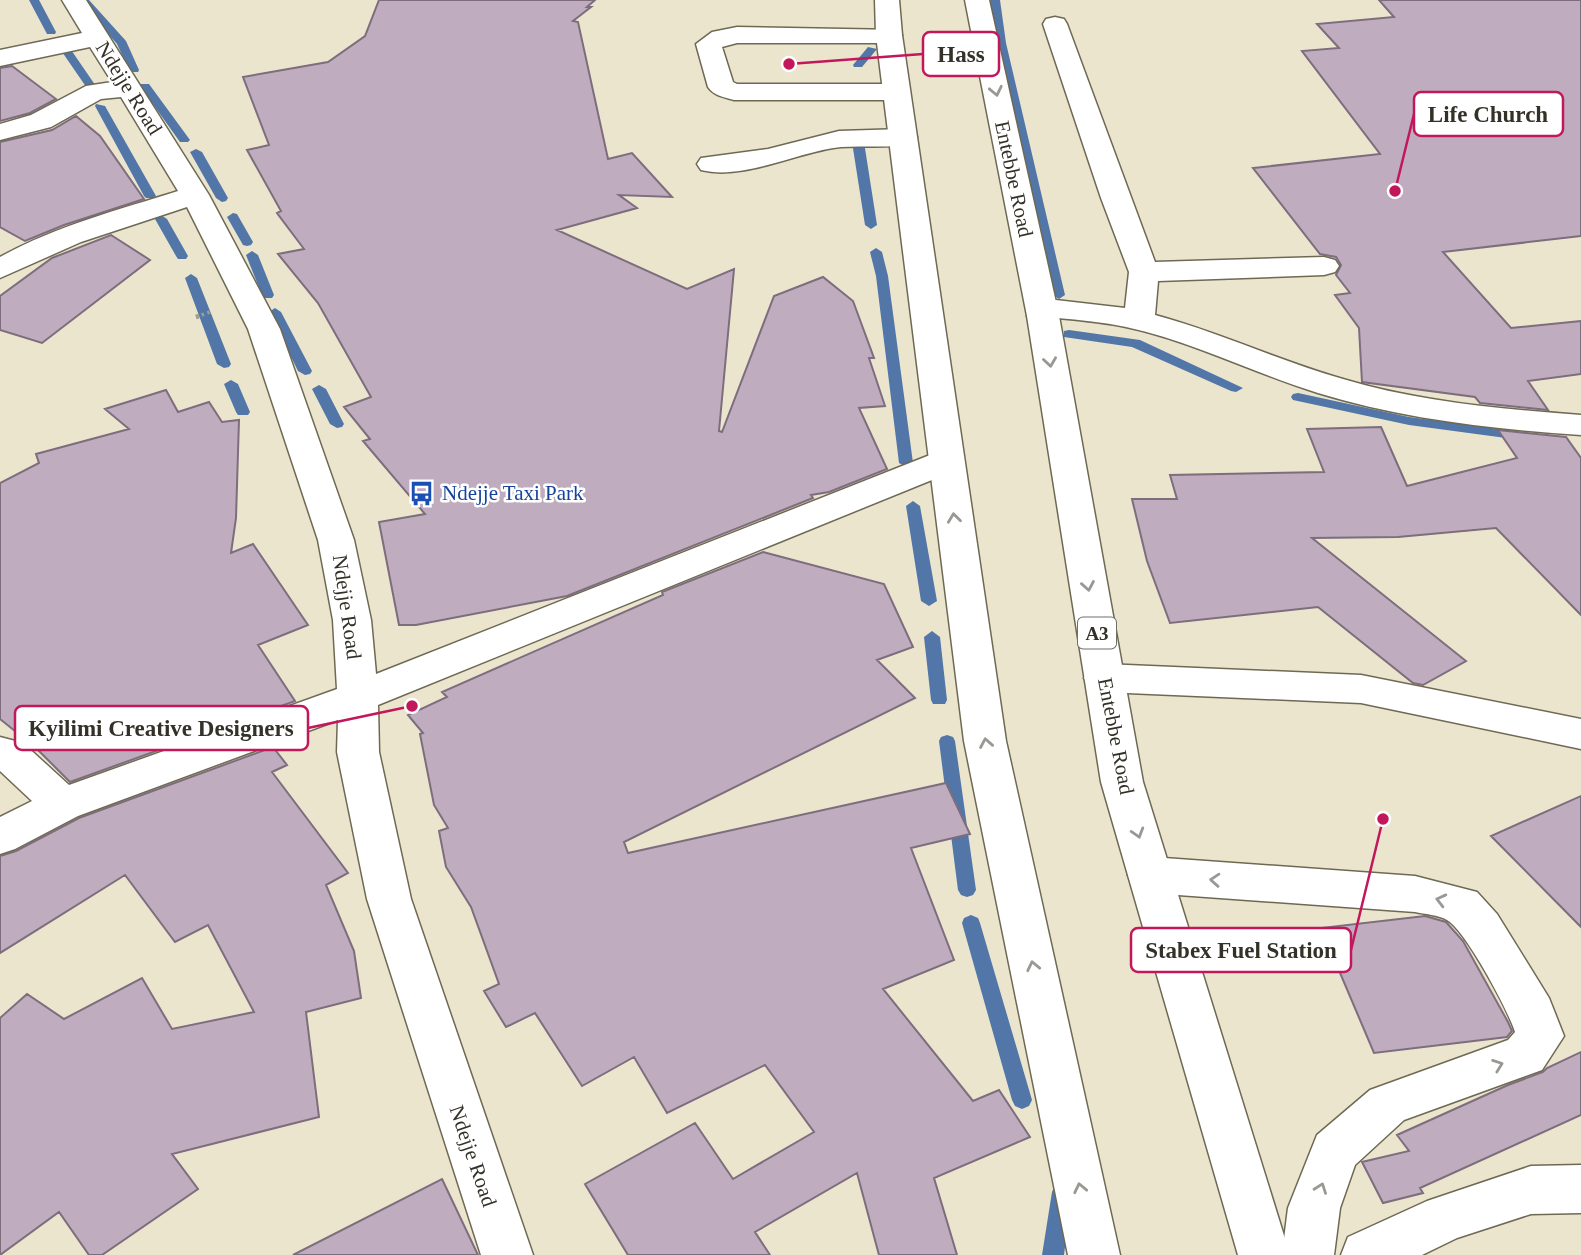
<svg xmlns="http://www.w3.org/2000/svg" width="1581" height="1255" viewBox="0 0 1581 1255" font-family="Georgia,serif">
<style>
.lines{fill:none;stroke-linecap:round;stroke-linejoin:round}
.stream{fill:#5176a7;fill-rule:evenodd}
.building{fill:#bfadbf;stroke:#7d6d7d;stroke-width:2}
.minor-casing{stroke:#6e6954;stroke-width:3}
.major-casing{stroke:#6e6954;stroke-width:3}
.path-far1{stroke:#a29d8c;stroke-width:3.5;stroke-dasharray:2.5 3.5;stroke-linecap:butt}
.path{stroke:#a29d8c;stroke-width:4.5;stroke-dasharray:3.5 5;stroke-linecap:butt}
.minor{fill:#fff;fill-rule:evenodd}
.major{fill:#fff;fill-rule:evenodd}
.oneway{stroke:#999894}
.labels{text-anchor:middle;stroke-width:5;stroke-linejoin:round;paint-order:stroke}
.shield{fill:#fff;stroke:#706f68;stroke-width:2}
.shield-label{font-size:19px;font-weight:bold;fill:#333128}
.street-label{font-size:21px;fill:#333128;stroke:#fff}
.transit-label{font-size:21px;fill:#164399;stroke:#fff;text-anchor:start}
.leader{fill:none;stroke:#c2185b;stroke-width:2.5}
.callout-dot{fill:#c2185b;stroke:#fff;stroke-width:2.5}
.callout{fill:#fff;stroke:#c2185b;stroke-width:2.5}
.callout-label{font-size:23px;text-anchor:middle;font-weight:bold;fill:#333128}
</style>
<rect width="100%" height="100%" fill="#ebe5ce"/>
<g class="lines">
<path class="stream" d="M 29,0 L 39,0 L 56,32 L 55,34 L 47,34 Z
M 79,0 L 89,0 L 126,41 L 139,70 L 138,72 L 130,72 L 117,44 Z
M 990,0 L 1000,0 L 1006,43 L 1065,295 L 1059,299 L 1053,295 L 996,43 Z
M 59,44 L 67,44 L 100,92 L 99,94 L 91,94 L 58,46 Z
M 868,47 L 877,49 L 862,67 L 854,67 L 853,65 Z
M 141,84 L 149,84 L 190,140 L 188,142 L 180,142 L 140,86 Z
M 96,104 L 105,106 L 156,196 L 154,198 L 146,198 L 144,196 L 95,106 Z
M 858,139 L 864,142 L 877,225 L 871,229 L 865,225 L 852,142 Z
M 196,149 L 202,152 L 228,198 L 226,201 L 222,202 L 216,198 L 190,152 Z
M 233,213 L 237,214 L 253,242 L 251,245 L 247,246 L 243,245 L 227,217 Z
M 161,215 L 167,219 L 188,256 L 186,259 L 178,259 L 176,256 L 155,219 Z
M 876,248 L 882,252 L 888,276 L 913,463 L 906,467 L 899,463 L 876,276 L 870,252 Z
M 252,251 L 258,255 L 274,295 L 272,298 L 264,298 L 262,295 L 246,255 Z
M 191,274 L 197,278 L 231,364 L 229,367 L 224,368 L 217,364 L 185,278 Z
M 275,308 L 281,312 L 312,371 L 310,374 L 305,375 L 298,371 L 269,312 Z
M 1069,330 L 1140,340 L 1243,388 L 1236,392 L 1231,391 L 1132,347 L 1064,337 L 1064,331 Z
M 231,380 L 238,384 L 250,412 L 248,415 L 238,415 L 236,412 L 224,384 Z
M 319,385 L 326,389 L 344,424 L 342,427 L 337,428 L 330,424 L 312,389 Z
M 1298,393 L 1409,417 L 1521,432 L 1528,436 L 1521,440 L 1409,425 L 1293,400 L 1291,397 L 1293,394 Z
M 913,501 L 920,506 L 937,601 L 929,606 L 921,601 L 906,506 Z
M 932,631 L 940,637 L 947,700 L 945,704 L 933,704 L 931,700 L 924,637 Z
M 947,735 L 953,737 L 955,741 L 976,890 L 973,895 L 967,897 L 961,895 L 958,890 L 939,741 L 941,737 Z
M 971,915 L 978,918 L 980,923 L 1032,1100 L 1029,1106 L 1022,1109 L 1015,1106 L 1012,1100 L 962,923 L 964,918 Z
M 1062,1182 L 1069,1185 L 1072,1192 L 1064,1255 L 1042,1255 L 1052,1192 L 1055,1185 Z"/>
</g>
<path class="building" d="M 379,0 L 595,0 L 587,7 L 591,7 L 573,21 L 578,22 L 608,159 L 632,153 L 672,197 L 619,195 L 637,208 L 557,230 L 687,289 L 734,269 L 719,431 L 722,432 L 774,296 L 823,277 L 853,301 L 874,358 L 869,358 L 885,406 L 859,408 L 887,469 L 829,492 L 811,495 L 813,498 L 567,596 L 416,625 L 399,625 L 379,522 L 425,514 L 363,441 L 370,439 L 344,407 L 371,397 L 318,303 L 278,254 L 304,249 L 277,213 L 281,211 L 247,150 L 269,145 L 243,77 L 328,62 L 365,36 Z
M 1379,0 L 1581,0 L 1581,236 L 1443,252 L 1511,328 L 1581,321 L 1581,374 L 1528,381 L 1548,410 L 1480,403 L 1475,397 L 1362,382 L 1359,328 L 1335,295 L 1350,293 L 1336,275 L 1341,265 L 1336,257 L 1320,254 L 1253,168 L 1380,154 L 1302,51 L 1339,48 L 1317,24 L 1394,17 Z
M 12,66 L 56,99 L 30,113 L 0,121 L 0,68 Z
M 76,116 L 100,136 L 144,199 L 64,225 L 25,241 L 0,227 L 0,142 L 52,130 Z
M 111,235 L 150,260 L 42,343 L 0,330 L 0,296 L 52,258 Z
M 166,390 L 178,412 L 209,402 L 222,422 L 239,420 L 236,518 L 231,553 L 253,544 L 308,625 L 258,645 L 295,701 L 70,782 L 36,748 L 0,719 L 0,483 L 39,463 L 36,454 L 129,429 L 105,409 Z
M 1381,427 L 1407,486 L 1517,458 L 1498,430 L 1566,437 L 1581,458 L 1581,615 L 1496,528 L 1398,537 L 1312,538 L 1466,661 L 1423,685 L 1413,683 L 1318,607 L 1170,623 L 1147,561 L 1132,499 L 1177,499 L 1170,475 L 1324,472 L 1307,429 Z
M 763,552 L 884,584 L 913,647 L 877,660 L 915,698 L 624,842 L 628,853 L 946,783 L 970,834 L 911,848 L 954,960 L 883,989 L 973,1101 L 999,1090 L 1030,1137 L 934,1178 L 957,1255 L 879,1255 L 857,1173 L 755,1232 L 770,1255 L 628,1255 L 585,1184 L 695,1123 L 733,1179 L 814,1132 L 765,1065 L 667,1113 L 634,1057 L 582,1086 L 535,1013 L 506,1027 L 484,991 L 499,984 L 471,907 L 446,867 L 439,831 L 448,828 L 434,805 L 420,734 L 423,733 L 408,715 L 447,697 L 442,692 L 663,595 L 662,592 Z
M 273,747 L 287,765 L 272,772 L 348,873 L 326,885 L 354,951 L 361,998 L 306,1012 L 319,1117 L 172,1154 L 198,1189 L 102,1255 L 89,1255 L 59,1212 L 0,1255 L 0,1018 L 27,994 L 64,1019 L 142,978 L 172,1029 L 254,1012 L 208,925 L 175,942 L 125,875 L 0,953 L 0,856 L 16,851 L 79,818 Z
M 1581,796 L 1581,927 L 1491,836 Z
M 1425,916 L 1446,922 L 1463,941 L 1508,1022 L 1512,1031 L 1507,1037 L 1374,1053 L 1321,928 Z
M 1581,1052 L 1581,1115 L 1420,1188 L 1423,1193 L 1383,1203 L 1362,1162 L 1409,1151 L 1397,1135 L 1508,1085 L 1543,1072 L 1547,1068 Z
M 442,1179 L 478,1255 L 293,1255 Z"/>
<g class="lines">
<defs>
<path id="minor" d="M 62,0 L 86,0 L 209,195 L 280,329 L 354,540 L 371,620 L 376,674 L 935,453 L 947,450 L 959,453 L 964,461 L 959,469 L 378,705 L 379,752 L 411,899 L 533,1255 L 481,1255 L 367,899 L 337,752 L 338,720 L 78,816 L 15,849 L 0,854 L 0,817 L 32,801 L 0,771 L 0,737 L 23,743 L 69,785 L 337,689 L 333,620 L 318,540 L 248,329 L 187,207 L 81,242 L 0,278 L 0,257 C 56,226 118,210 178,191 L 121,97 L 101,99 L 51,127 L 0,140 L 0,124 L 31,115 L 86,86 L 112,82 L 90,47 L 0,66 L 0,50 L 82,33 Z
M 1055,17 L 1064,19 L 1067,24 L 1155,262 L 1324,257 L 1335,260 L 1339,266 L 1335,272 L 1324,275 L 1158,281 L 1155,315 C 1219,332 1279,361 1343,379 C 1420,402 1501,409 1581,415 L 1581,435 C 1492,429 1403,419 1318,393 C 1253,373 1192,341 1126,327 C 1103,322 1080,320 1057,318 L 1054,323 L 1043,325 L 1032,323 L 1027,316 L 1036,301 L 1047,299 L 1125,308 L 1129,272 L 1101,198 L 1043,24 L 1046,19 Z
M 737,27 L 898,30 L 902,35 L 898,40 L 889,43 L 737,43 L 722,47 L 733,82 L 737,84 L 897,84 L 906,86 L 910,92 L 906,98 L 897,100 L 734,100 C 724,97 714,96 708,87 L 696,44 L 712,32 Z
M 903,129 L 913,131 L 917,137 L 913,143 C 890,149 865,145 841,147 C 799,151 744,181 701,170 L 697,164 L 701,158 L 768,149 L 839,131 Z
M 1104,664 L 1361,675 L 1581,719 L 1581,749 L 1361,703 L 1104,692 L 1090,688 L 1084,678 L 1090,668 Z
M 1150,857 L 1415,876 L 1477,892 L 1497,914 L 1549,998 L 1564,1036 L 1542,1070 L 1404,1120 L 1355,1165 L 1340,1208 L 1334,1255 L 1282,1255 L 1288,1208 L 1317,1135 L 1370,1090 L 1508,1040 L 1515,1032 C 1508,1010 1466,931 1447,920 C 1439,915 1424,914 1415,912 L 1150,893 L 1134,887 L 1128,875 L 1134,863 Z
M 1581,1165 L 1581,1213 L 1531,1214 L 1457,1238 L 1422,1255 L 1341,1255 L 1348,1237 L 1427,1201 L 1531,1166 Z"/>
<path id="major" d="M 875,0 L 899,0 L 902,35 L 1006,741 L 1120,1255 L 1068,1255 L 964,741 L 876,35 Z
M 965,0 L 989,0 L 1059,316 L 1143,782 L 1290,1255 L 1238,1255 L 1101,782 L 1027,316 Z"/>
</defs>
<use href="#minor" class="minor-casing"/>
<use href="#major" class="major-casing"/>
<path class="path-far1" d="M 196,317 L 210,312"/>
<path class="path" d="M 196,317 L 199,316"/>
<use href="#minor" class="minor"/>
<use href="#major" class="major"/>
</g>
<defs><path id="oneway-chevron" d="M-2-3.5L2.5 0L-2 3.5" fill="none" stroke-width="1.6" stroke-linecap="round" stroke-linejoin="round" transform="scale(1.75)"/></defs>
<g class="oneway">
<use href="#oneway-chevron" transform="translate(996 91) rotate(78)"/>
<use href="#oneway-chevron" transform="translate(1050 362) rotate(82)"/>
<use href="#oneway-chevron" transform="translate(954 518) rotate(-97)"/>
<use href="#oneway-chevron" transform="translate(1088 586) rotate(80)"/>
<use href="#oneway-chevron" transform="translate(986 743) rotate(-100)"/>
<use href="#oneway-chevron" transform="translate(1138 833) rotate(73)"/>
<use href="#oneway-chevron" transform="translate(1215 880) rotate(-176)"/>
<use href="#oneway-chevron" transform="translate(1441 900) rotate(-166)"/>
<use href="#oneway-chevron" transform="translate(1033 966) rotate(-102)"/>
<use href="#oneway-chevron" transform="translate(1498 1065) rotate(-20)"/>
<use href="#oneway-chevron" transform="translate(1080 1188) rotate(-102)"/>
<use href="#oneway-chevron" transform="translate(1321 1188) rotate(-70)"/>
</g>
<defs>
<symbol id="bus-bare" viewBox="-9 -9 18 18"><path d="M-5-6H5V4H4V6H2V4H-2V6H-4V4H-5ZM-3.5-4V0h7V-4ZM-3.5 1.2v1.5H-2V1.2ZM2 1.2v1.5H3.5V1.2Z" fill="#1a4fb4" stroke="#fff" stroke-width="2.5" paint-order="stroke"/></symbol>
</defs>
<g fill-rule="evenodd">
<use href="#bus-bare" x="404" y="476" width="35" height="35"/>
</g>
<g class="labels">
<rect class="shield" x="1078" y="617.5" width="38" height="31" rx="5"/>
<g class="shield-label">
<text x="1097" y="640">A3</text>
</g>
<g class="street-label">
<text transform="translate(129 88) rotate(58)" y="7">Ndejje Road</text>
<text transform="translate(1014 179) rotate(78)" y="7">Entebbe Road</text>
<text transform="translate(347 607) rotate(82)" y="7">Ndejje Road</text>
<text transform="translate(1116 736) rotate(79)" y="7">Entebbe Road</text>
<text transform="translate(473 1156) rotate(71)" y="7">Ndejje Road</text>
</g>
<g class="transit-label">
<text x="442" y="500">Ndejje Taxi Park</text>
</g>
</g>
<path class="leader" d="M789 64L923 54M1395 191L1414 114M412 706L308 728M1383 819L1351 950"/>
<g class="callout-dot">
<circle cx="789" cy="64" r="7"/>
<circle cx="1395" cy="191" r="7"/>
<circle cx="412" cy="706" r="7"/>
<circle cx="1383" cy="819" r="7"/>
</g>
<g class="callout">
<rect x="923" y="32" width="76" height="44" rx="7"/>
<rect x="1414" y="92" width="149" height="44" rx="7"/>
<rect x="15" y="706" width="293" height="44" rx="7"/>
<rect x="1131" y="928" width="220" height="44" rx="7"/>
</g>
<g class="callout-label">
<text x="961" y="62">Hass</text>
<text x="1488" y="122">Life Church</text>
<text x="161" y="736">Kyilimi Creative Designers</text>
<text x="1241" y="958">Stabex Fuel Station</text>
</g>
</svg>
